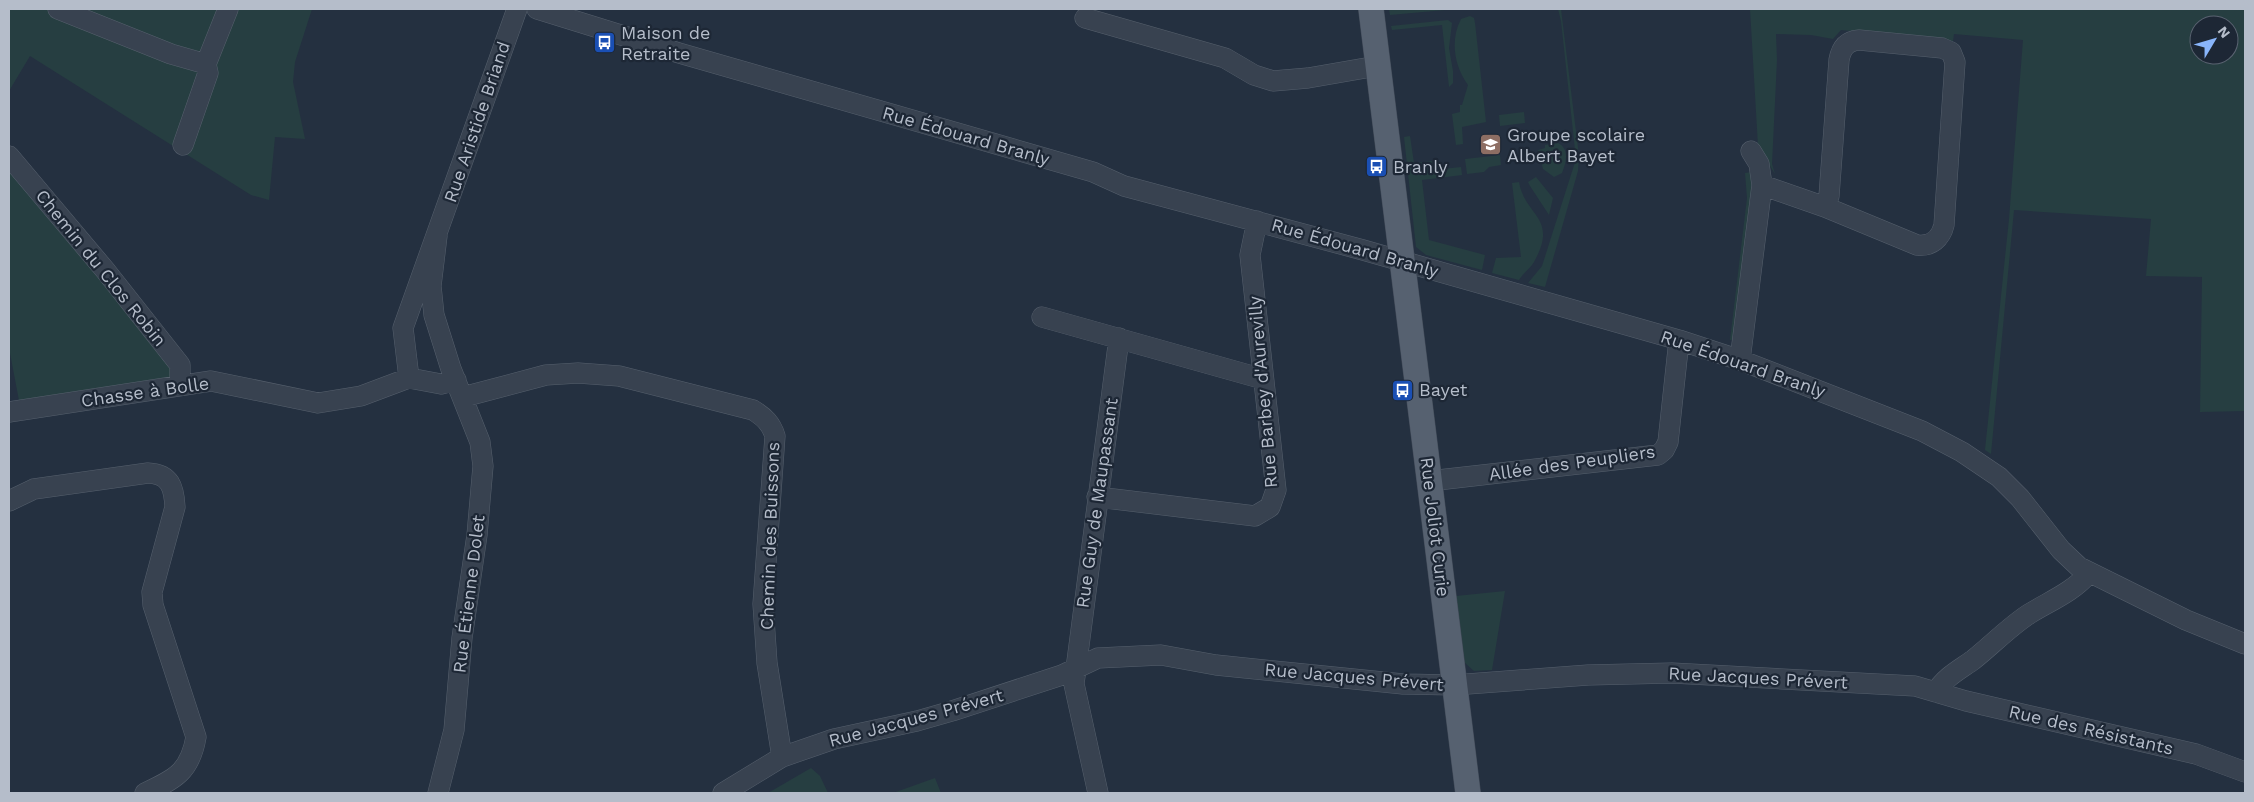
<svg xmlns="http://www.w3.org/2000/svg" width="2254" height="802" viewBox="0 0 2254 802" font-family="'Work Sans',sans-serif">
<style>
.green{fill:#263e41;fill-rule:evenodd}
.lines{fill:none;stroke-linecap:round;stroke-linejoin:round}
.minor-casing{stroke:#56606d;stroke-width:21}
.major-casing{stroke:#424b59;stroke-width:26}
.minor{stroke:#384250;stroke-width:20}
.major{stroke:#566170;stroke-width:25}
.labels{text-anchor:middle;stroke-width:4.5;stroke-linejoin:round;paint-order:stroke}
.poi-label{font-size:18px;fill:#b5bdca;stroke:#1d2735;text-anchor:start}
.street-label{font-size:18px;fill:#b5bdca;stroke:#1d2735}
</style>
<rect width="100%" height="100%" fill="#243040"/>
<path class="green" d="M 9,9 L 312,9 L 295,62 L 293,82 L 305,139 L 275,137 L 269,200 L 251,195 L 30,56 L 9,91 Z
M 1389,9 L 1456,9 L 1390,15 Z
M 1558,9 L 1561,9 L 1579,156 L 1578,171 L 1545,287 L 1528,283 L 1542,266 L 1576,159 L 1561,21 Z
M 1750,9 L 2245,9 L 2245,411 L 2200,412 L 2202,277 L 2146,276 L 2151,219 L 2014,210 L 1991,454 L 1985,450 L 2009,219 L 2023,40 L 1954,34 L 1953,41 L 1841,30 L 1833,39 L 1811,35 L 1776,34 L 1777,60 L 1772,164 L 1775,174 L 1758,146 ZM 2199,25 L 2229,25 L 2229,55 L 2199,55 Z
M 1470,16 L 1474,18 L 1475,23 L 1486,122 L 1462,127 L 1463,144 L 1456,145 L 1452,114 L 1460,112 L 1460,105 L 1462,105 L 1468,85 C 1454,66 1450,40 1461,19 Z
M 1448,20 L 1452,23 L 1449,48 L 1453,71 L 1453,83 L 1449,87 L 1442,25 L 1392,30 L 1391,26 Z
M 1524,112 L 1525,123 L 1500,126 L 1499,115 Z
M 1410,136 L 1414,163 L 1432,161 L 1433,170 L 1461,167 L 1462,175 L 1422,180 L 1429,240 L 1485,255 L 1482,270 L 1426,255 L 1416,247 L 1404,137 Z
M 1558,143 C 1570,149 1566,163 1562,173 L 1554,177 L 1543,169 L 1538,150 L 1545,148 L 1545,145 Z
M 1500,155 L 1501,165 L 1489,167 L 1484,172 L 1467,174 L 1465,159 Z
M 9,156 L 180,365 L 180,385 L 21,411 L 9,348 Z
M 1752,172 L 1754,178 L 1734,340 L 1730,340 L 1747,198 L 1745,173 Z
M 1536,177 L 1553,198 L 1549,215 L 1530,186 L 1528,182 Z
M 1519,182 C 1525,217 1559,217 1534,262 C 1530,269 1523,273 1519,280 L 1492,273 L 1496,258 L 1521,257 L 1512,183 Z
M 1505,591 L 1492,670 L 1474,671 L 1464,662 L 1456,596 Z
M 811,768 L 820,776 L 828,793 L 768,793 Z
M 935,778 L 941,793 L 893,793 Z"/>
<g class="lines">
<defs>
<path id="minor" d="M 58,9 L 171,54 L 206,64
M 537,9 L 679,53 L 1093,172 L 1124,186 L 1363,250 L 1679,340 L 1740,360 L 1922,431 L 1962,452 L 1999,477 L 2020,498 L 2061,550 L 2079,567 L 2186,620 L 2245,644
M 1085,18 L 1225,58 L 1254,75 L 1273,81 L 1308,78 L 1377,66
M 183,145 L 208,73 L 206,64 L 228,9
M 9,156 L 105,270 L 180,365 L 180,385
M 1762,185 L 1825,207 L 1917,245 C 1931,247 1941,238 1944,225 L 1955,62 L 1951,52 L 1942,48 L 1859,40 C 1846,41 1841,49 1839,60 L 1829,196 L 1825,207
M 437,236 L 431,286 L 434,315 L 451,369 L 480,442 L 483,466 L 477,535 L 462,638 L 454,730 L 438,793
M 1042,317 L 1263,379
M 1740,360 L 1762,185 L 1759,164 L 1751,151
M 409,378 L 403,328 L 517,9
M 463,397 L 546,375 L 578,373 L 619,376 L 753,410 C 764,417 771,423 775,436 L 763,604 L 767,663 L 782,757
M 9,412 L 211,381 L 318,403 L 361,396 L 409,378 L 441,384 L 456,380
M 1429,481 L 1658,455 L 1664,450 L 1668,442 L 1679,340
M 1097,497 L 1255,516 L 1270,507 L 1276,490 L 1250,255 L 1257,221
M 9,501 L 34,489 L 148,473 C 170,474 174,487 175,507 L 152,592 L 153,605 L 196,737 C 190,772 175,779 145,793
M 1936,692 C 1945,677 1959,670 1973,660 C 1992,645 2009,627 2029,614 C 2050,601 2073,592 2089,573
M 723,793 L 782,757 L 834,739 L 917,721 L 952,711 L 1062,675 L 1098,658 L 1161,655 L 1216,665 L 1403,684 L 1454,685 L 1588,675 L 1672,673 L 1915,686 L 1966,701 L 2196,754 L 2245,772
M 1098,793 L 1074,684 L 1119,338"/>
<path id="major" d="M 1371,9 L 1468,793"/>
</defs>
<use href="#minor" class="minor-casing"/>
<use href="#major" class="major-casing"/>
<use href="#minor" class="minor"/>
<use href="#major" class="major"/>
</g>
<defs>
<symbol id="bus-square" viewBox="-11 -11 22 22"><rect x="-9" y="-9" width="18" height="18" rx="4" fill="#1a4fb4" stroke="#1d2735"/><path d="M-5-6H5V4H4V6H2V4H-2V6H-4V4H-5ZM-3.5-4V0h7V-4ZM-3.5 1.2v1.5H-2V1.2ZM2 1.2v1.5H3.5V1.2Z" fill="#fff"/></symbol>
<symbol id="school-square" viewBox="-11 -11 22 22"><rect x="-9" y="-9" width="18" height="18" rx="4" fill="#8d6e63" stroke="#1d2735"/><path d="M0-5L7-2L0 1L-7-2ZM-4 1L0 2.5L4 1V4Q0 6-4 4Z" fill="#fff"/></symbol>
</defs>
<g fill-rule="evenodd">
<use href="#bus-square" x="592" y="30" width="25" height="25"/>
<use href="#school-square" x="1478" y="132" width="25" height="25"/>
<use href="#bus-square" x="1364" y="154" width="25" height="25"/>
<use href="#bus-square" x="1390" y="378" width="25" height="25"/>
</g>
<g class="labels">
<g class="poi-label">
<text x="621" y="39">Maison de<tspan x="621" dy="21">Retraite</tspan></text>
<text x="1507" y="141">Groupe scolaire<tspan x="1507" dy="21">Albert Bayet</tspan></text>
<text x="1393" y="173">Branly</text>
<text x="1419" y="396">Bayet</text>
</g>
<g class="street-label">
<text transform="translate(477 122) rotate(-71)" y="6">Rue Aristide Briand</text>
<text transform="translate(966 136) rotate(16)" y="6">Rue Édouard Branly</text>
<text transform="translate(1355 248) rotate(16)" y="6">Rue Édouard Branly</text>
<text transform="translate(101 268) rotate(51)" y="6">Chemin du Clos Robin</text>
<text transform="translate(1743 364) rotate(19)" y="6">Rue Édouard Branly</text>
<text transform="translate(145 392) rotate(-8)" y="6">Chasse à Bolle</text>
<text transform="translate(1263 392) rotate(-95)" y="6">Rue Barbey d'Aurevilly</text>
<text transform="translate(1572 463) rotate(-8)" y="6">Allée des Peupliers</text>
<text transform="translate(1097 503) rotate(-82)" y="6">Rue Guy de Maupassant</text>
<text transform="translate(1435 527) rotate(83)" y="6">Rue Joliot Curie</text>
<text transform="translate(770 536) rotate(-88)" y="6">Chemin des Buissons</text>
<text transform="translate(469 594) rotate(-83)" y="6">Rue Étienne Dolet</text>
<text transform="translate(1354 677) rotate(5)" y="6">Rue Jacques Prévert</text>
<text transform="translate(1758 678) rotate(3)" y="6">Rue Jacques Prévert</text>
<text transform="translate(916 718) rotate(-15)" y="6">Rue Jacques Prévert</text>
<text transform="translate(2091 730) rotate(13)" y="6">Rue des Résistants</text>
</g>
</g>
<rect width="2254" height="802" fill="none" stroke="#b5bdca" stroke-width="20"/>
<g transform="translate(2214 40) rotate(52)"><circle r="24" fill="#1d2735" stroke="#5a6371"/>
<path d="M0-4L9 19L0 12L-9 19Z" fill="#89b5fb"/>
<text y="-8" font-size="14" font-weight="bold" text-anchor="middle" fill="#b5bdca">N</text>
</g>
</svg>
